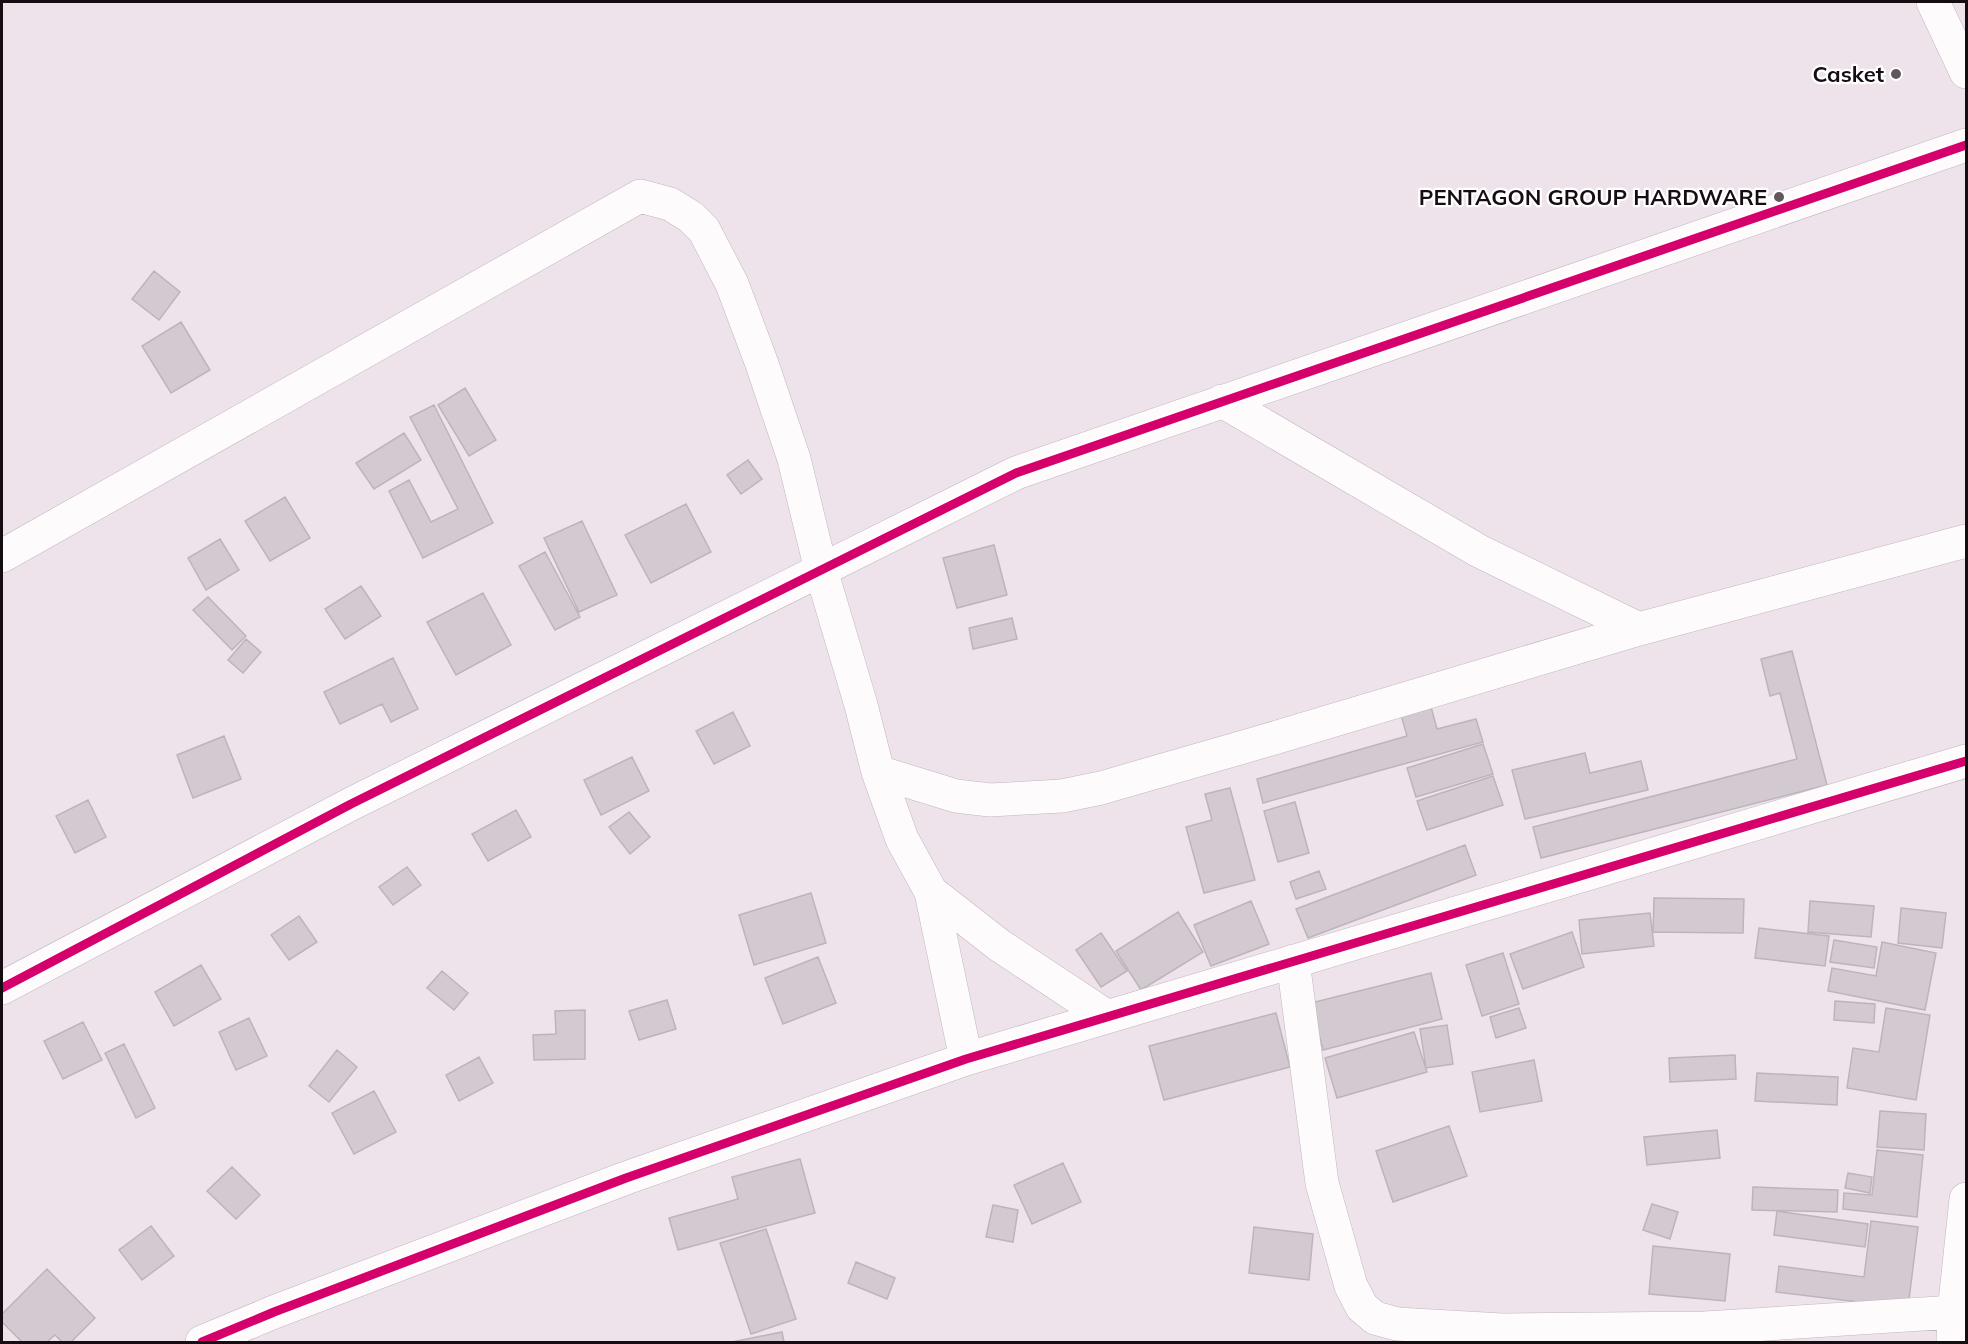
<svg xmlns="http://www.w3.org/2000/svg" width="1968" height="1344" viewBox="0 0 1968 1344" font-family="Mulish,sans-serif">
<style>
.building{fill:#d3c9d0;stroke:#bdb4ba;stroke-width:1.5}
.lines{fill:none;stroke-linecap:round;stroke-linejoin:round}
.street-casing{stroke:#c0b6bc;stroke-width:34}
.secondary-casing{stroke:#c0b6bc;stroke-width:34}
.street{stroke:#fdfbfc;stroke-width:33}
.secondary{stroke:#fdfbfc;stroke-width:33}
.cycleway-casing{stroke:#fff;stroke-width:13}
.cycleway{stroke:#d6006c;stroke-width:9}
.poi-dot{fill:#61585e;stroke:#fff;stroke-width:2}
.labels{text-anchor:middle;stroke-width:4.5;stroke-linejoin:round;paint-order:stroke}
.poi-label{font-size:22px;font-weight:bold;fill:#150d12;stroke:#fff;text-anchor:end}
</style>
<rect width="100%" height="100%" fill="#efe3eb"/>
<path class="building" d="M 154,271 L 180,292 L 159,320 L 132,299 Z
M 181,322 L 210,370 L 171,393 L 142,346 Z
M 465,388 L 496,440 L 469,456 L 438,405 Z
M 434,405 L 493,523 L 423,558 L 389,491 L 409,480 L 431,522 L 458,509 L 410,417 Z
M 404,433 L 421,460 L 374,489 L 356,463 Z
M 748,460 L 762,479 L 741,494 L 727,475 Z
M 285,497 L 310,538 L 270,561 L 245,521 Z
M 686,504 L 711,552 L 651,583 L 625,535 Z
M 582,521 L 617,595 L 579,612 L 544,538 Z
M 220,539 L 239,570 L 206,590 L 188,558 Z
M 994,545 L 1007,595 L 957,608 L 943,558 Z
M 545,552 L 580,617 L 555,630 L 519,566 Z
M 361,586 L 381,616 L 345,639 L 325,609 Z
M 483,593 L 511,645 L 456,675 L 427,622 Z
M 208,597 L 246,636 L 232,650 L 193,610 Z
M 1012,618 L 1017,639 L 973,649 L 969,628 Z
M 246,639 L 261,652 L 243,673 L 228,660 Z
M 1792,651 L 1827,785 L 1541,858 L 1533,827 L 1797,759 L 1780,693 L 1770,696 L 1761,659 Z
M 393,658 L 418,709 L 391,722 L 382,704 L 340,724 L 324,692 Z
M 1431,707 L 1437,729 L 1476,719 L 1483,742 L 1263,803 L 1257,779 L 1407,736 L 1401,715 Z
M 733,712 L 750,746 L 714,764 L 696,731 Z
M 224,736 L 241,779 L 193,798 L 177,755 Z
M 1483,744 L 1493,774 L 1416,797 L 1407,768 Z
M 1585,753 L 1590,773 L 1641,761 L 1648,790 L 1525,819 L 1512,770 Z
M 632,757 L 649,791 L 601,815 L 584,780 Z
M 1493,776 L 1503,805 L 1427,830 L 1417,801 Z
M 1230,788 L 1255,880 L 1204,893 L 1186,827 L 1212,820 L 1205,794 Z
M 88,800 L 106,837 L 75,853 L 56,816 Z
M 1295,802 L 1309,853 L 1278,862 L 1264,811 Z
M 516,810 L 531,837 L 488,861 L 472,834 Z
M 629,812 L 650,837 L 630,854 L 609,827 Z
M 1465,845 L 1476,875 L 1308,938 L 1296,909 Z
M 407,867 L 421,885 L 393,905 L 379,887 Z
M 1319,871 L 1326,889 L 1296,899 L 1290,882 Z
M 811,893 L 826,943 L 754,965 L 739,915 Z
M 1654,898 L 1744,899 L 1743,933 L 1653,932 Z
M 1251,901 L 1269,944 L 1211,966 L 1194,925 Z
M 1810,901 L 1874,906 L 1871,937 L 1808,932 Z
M 1901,908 L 1946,913 L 1942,948 L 1898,943 Z
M 1178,912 L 1203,952 L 1141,990 L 1116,951 Z
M 1650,913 L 1654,946 L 1582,954 L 1579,920 Z
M 299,916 L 317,942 L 289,960 L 271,935 Z
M 1759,928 L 1829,936 L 1825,966 L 1755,958 Z
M 1572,932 L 1584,967 L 1523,989 L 1510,954 Z
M 1101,933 L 1127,971 L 1101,987 L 1076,950 Z
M 1834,940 L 1877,947 L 1874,968 L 1830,962 Z
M 1882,942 L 1936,953 L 1925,1010 L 1828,991 L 1832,968 L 1876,976 Z
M 1503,953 L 1519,1004 L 1482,1016 L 1466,965 Z
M 818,957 L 836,1003 L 783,1024 L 765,978 Z
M 201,965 L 221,999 L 174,1026 L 155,992 Z
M 442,971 L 468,993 L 454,1010 L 427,988 Z
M 1431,973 L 1442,1019 L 1323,1050 L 1311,1003 Z
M 667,1000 L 676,1029 L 639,1040 L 629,1011 Z
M 1835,1001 L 1875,1004 L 1874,1023 L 1834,1020 Z
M 1519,1008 L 1526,1028 L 1496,1038 L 1490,1017 Z
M 1886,1008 L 1930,1015 L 1916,1100 L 1847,1088 L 1853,1048 L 1879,1052 Z
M 585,1010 L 585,1059 L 534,1060 L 533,1035 L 556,1034 L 555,1011 Z
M 1276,1013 L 1290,1067 L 1164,1100 L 1149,1046 Z
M 249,1018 L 267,1056 L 236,1070 L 219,1032 Z
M 83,1022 L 102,1060 L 63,1079 L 44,1041 Z
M 1447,1025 L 1453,1064 L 1426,1068 L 1420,1029 Z
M 1414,1032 L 1427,1072 L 1337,1098 L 1325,1058 Z
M 124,1044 L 155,1108 L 136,1118 L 105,1053 Z
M 337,1050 L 357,1067 L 329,1102 L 309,1086 Z
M 1735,1055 L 1736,1079 L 1670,1082 L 1669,1058 Z
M 479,1057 L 493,1083 L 459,1101 L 446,1075 Z
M 1534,1060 L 1542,1101 L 1480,1112 L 1472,1072 Z
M 1757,1073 L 1838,1077 L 1837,1105 L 1755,1101 Z
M 374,1091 L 396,1132 L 354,1154 L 332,1113 Z
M 1880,1111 L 1926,1114 L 1924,1150 L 1877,1147 Z
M 1449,1126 L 1467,1176 L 1393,1202 L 1376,1151 Z
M 1717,1130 L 1720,1158 L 1647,1165 L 1644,1137 Z
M 1877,1150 L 1923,1155 L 1917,1217 L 1843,1209 L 1844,1193 L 1872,1195 Z
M 800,1159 L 815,1213 L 678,1250 L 669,1218 L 738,1199 L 732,1177 Z
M 1063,1163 L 1081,1202 L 1032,1224 L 1014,1185 Z
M 232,1167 L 260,1195 L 236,1219 L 207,1191 Z
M 1848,1173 L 1872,1177 L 1870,1193 L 1845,1188 Z
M 1753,1187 L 1838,1190 L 1837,1212 L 1752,1210 Z
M 1652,1204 L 1678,1212 L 1670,1239 L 1643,1230 Z
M 993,1205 L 1018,1210 L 1013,1242 L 986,1237 Z
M 1777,1211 L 1868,1224 L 1865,1247 L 1774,1235 Z
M 1871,1221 L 1918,1227 L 1908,1308 L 1776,1292 L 1779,1266 L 1864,1277 Z
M 151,1226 L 174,1256 L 142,1280 L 119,1250 Z
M 1254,1227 L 1313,1234 L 1309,1280 L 1249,1273 Z
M 766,1229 L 796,1319 L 751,1334 L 720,1243 Z
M 1653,1246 L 1730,1254 L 1725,1301 L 1649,1294 Z
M 856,1262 L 895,1278 L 887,1299 L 848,1283 Z
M 47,1269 L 95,1318 L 71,1342 L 62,1342 L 55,1335 L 47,1342 L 22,1342 L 2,1322 L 2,1314 Z
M 782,1332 L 784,1342 L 732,1342 Z"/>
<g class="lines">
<defs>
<path id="street" d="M 1222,401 L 1479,551 L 1639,629
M 2,556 L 640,196 L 670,204 L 691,217 L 704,230 L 732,284 L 762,364 L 794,459 L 821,570 L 861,705 L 878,772 L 902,839 L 931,892 L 999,945 L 1106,1016
M 878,772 L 956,796 L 990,800 L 1062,796 L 1101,788 L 1264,741 L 1639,629 L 1966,541
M 931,892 L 966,1059
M 1293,961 L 1322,1183 L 1351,1286 L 1362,1307 L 1375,1318 L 1397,1324 L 1502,1330 L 1705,1328 L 1954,1312
M 2,988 L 351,804 L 1016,473 L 1966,145
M 202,1342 L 274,1312 L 626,1178 L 966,1059 L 1966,761
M 1953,1342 L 1954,1312 L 1966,1199"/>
<path id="secondary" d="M 1933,2 L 1966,72"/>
</defs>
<use href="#street" class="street-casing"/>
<use href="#secondary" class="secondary-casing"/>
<use href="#street" class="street"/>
<use href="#secondary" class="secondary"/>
<defs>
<path id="cycleway" d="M 2,988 L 351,804 L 1016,473 L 1966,145
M 202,1342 L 274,1312 L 626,1178 L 966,1059 L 1966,761"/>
</defs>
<use href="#cycleway" class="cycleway-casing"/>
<use href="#cycleway" class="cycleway"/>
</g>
<g class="poi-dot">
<circle cx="1896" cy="74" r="6"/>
<circle cx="1779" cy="197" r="6"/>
</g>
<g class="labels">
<g class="poi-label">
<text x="1884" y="82">Casket</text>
<text x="1767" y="205">PENTAGON GROUP HARDWARE</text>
</g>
</g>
<rect width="1968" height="1344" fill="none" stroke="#150d12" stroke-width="6"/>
</svg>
